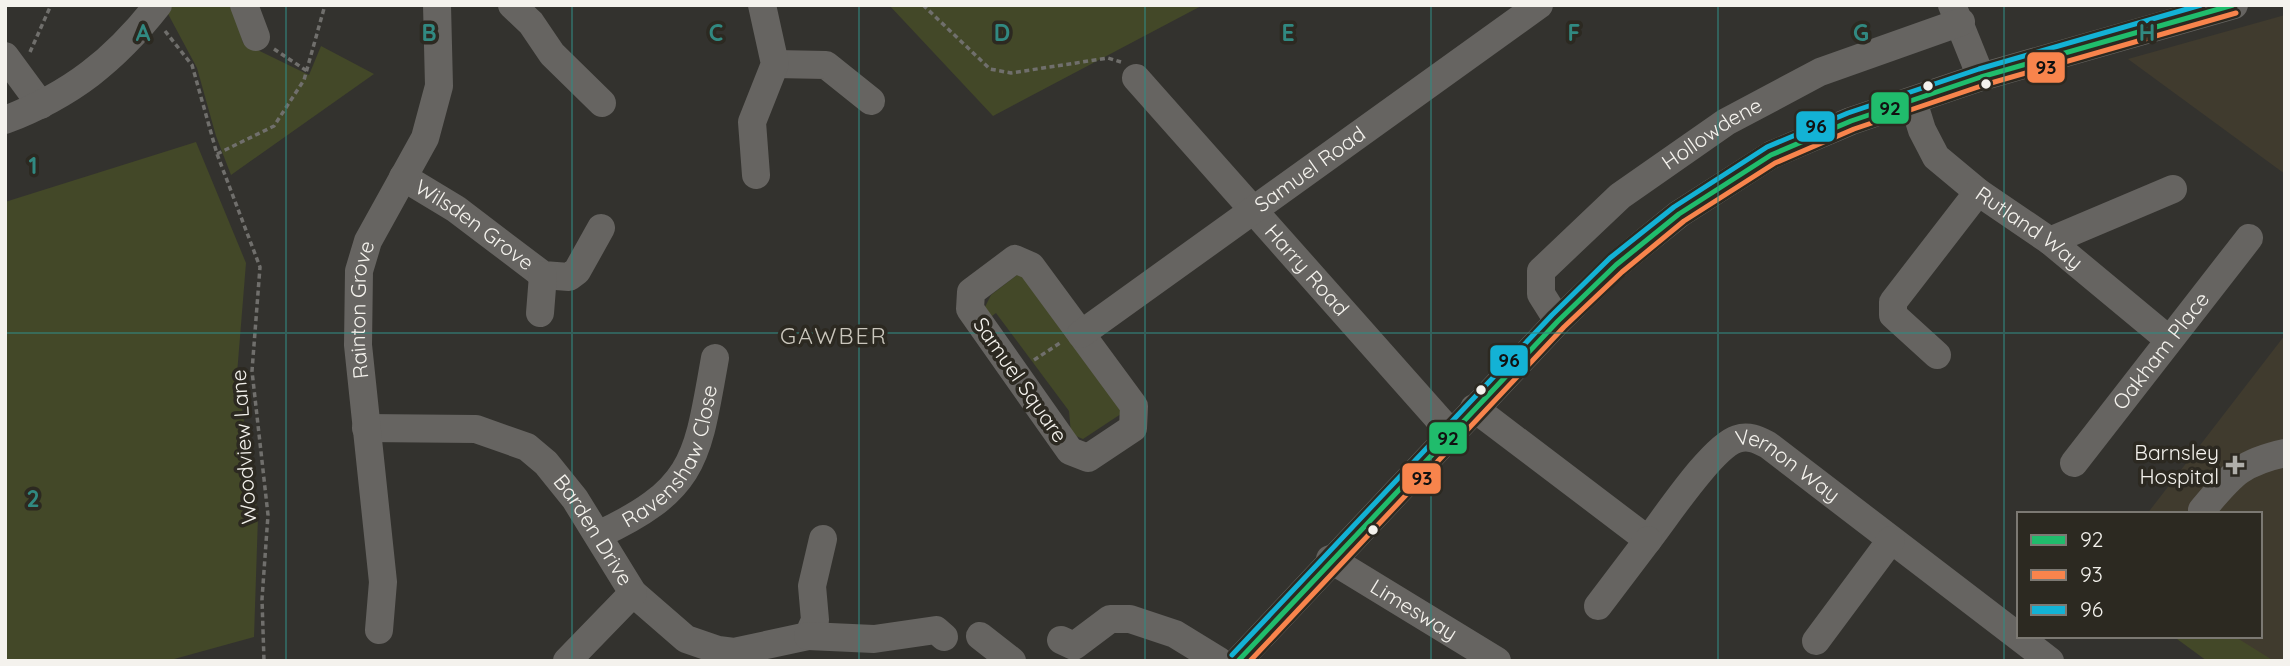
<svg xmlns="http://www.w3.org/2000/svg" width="2290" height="666" viewBox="0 0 2290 666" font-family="Quicksand,sans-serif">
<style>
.built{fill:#403b2e}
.green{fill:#434828}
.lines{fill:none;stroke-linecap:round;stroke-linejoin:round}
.path{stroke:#706f6c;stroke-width:3.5;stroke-dasharray:5 3.5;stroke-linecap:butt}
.minor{stroke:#666461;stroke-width:28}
.bus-1-casing{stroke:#2c2921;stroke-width:10}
.bus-2-casing{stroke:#2c2921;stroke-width:10}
.bus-3-casing{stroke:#2c2921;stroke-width:10}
.bus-1{stroke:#20bc6c;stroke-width:5}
.bus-2{stroke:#f8844c;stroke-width:5}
.bus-3{stroke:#13b2d5;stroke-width:5}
.grid{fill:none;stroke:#318981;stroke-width:2;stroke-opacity:0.55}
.bus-dot{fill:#f4f2ed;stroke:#2c2921;stroke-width:2.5}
.poi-dot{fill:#b0afaa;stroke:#2c2921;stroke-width:2.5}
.labels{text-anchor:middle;stroke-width:7;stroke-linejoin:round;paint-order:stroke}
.street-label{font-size:21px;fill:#f4f2ed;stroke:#2c2921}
.poi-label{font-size:21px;fill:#f4f2ed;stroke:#2c2921;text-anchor:end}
.neighbourhood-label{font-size:23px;letter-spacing:2px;fill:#cac6bc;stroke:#2c2921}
.grid-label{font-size:23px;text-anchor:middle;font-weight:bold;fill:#318981;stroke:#2c2921;stroke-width:7;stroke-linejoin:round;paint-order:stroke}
.line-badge{stroke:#2c2921;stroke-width:2.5}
.pale-badge-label{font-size:19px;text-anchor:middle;font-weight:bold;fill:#111}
</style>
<rect width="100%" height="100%" fill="#33322e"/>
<path class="built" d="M 2285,15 L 2285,174 L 2128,59 Z
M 2285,335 L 2285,661 L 2227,661 L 2193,636 L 2260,636 L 2260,514 L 2147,514 Z"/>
<path class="green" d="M 169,5 L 233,5 L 243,43 L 309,75 L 321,46 L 374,74 L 231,175 L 216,136 L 197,68 L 167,12 Z
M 889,5 L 1203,5 L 993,116 Z
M 196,142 L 246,263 L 237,374 L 258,516 L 254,637 L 167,661 L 5,661 L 5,202 Z
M 1021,272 L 1127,410 L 1083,439 L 1071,434 L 1069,411 L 996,313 L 988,319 L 983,311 L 991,295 Z
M 2173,636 L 2234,636 L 2274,661 L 2207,661 Z"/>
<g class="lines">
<path class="path" d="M 923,5 L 990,69 L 1011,73 L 1108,58 L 1121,62
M 165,31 L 192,65 L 217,154 L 260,267 L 252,371 L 268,515 L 262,599 L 264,661
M 274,49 L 307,71
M 30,52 L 51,5
M 217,154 L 274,126 L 304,80 L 325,5
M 1034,360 L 1060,343"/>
<g class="minor">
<path d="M 244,5 L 256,37"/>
<path d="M 512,5 L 531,23 L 552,54 L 602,103"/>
<path d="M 1952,5 L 1981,77"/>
<path d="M 5,56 L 41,105"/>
<path d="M 775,64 L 826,65 L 871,101"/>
<path id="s1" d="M 1136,78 L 1451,433"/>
<path id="s2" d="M 1913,101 L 1922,130 L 1936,157 L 1978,192 L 2050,241 L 2168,339"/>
<path d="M 5,120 C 71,95 115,60 158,5"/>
<path d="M 756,175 L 752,122 L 775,64 L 762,5"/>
<path id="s3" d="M 403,177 L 456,209 L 543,275 L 569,277 L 577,271 L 601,228"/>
<path d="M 2050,241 L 2173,189"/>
<path d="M 1015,259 L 1031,266 L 1134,406 L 1133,428 L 1088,458 L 1070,451 L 970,309 L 971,292 Z"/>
<path d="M 540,313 L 543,275"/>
<path id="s4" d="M 1558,321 L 1541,294 L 1541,271 L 1620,196 L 1726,122 L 1820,72 L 1961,22"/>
<path id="s5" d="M 1081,334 L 1539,5"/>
<path d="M 1937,355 L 1893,315 L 1893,302 L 1978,192"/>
<path id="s6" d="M 1474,408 L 1648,540 C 1666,517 1712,447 1737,439 C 1749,435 1758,440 1768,445 L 2050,661"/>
<path id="s7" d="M 366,428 L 476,429 L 527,447 L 546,463 L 575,499 L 633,593 L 686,639 L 718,650 L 734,652 L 808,636 L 815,620 L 812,586 L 823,539"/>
<path id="s8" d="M 2074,463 L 2249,238"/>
<path d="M 2202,510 C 2231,476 2239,463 2285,453"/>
<path id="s9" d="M 598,535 C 697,489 697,458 715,358"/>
<path id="s10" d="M 1330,559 L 1497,661"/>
<path d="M 1598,606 L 1648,540"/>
<path id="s11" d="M 379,630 L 383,582 L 358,345 L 359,271 L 368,241 L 425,138 L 439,86 L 437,5"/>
<path d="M 808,636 L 874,639 L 936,630 L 944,637"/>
<path d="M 980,636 L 1012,661"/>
<path d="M 1061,640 L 1074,646 L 1110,619 L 1130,619 L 1175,634 L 1219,661"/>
<path d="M 1816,641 L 1891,540"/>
<path d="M 567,661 L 633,593"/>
<path d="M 1238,661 L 1558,321 L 1616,265 L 1679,214 L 1771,155 L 1851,121 L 1981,77 L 2234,5"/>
</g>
<defs>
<path id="bus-1" d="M 1238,661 L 1558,321 L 1616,265 L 1679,214 L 1771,155 L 1851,121 L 1981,77 L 2233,5"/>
<path id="bus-2" d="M 1250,661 L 1564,327 L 1622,272 L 1684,221 L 1775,163 L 1854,129 L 1984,85 L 2236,13"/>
<path id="bus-3" d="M 1232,655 L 1552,315 L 1610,258 L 1674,207 L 1767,147 L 1848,113 L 1979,69 L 2201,5"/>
</defs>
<use href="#bus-1" class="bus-1-casing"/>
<use href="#bus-2" class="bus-2-casing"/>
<use href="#bus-3" class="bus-3-casing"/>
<use href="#bus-1" class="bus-1"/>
<use href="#bus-2" class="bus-2"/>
<use href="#bus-3" class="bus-3"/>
</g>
<path class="grid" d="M 286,5 L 286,661M 572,5 L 572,661M 859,5 L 859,661M 1145,5 L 1145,661M 1431,5 L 1431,661M 1718,5 L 1718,661M 2004,5 L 2004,661M 5,333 L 2285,333"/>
<g class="bus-dot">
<circle cx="1986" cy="84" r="6"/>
<circle cx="1928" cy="86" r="6"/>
<circle cx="1481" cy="390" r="6"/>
<circle cx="1373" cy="530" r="6"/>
</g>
<path class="poi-dot" d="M2231.5 454.5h7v7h7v7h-7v7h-7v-7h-7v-7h7z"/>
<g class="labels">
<g class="street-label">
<text dy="7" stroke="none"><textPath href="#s4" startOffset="275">Hollowdene</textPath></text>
<text dy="7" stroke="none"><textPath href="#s5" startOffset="282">Samuel Road</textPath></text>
<text dy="7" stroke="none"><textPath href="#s3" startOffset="86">Wilsden Grove</textPath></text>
<text dy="7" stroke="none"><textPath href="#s2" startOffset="178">Rutland Way</textPath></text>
<text dy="7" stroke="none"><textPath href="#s1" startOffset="257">Harry Road</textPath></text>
<text dy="7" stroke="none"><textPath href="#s11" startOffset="322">Rainton Grove</textPath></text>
<text dy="7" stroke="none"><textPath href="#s8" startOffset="142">Oakham Place</textPath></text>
<text transform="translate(1020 380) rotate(55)" y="7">Samuel Square</text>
<text transform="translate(244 447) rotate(-94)" y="7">Woodview Lane</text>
<text dy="7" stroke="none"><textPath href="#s9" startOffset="114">Ravenshaw Close</textPath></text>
<text dy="7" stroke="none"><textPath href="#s6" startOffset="413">Vernon Way</textPath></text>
<text dy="7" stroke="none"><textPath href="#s7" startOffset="271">Barden Drive</textPath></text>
<text dy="7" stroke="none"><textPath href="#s10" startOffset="98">Limesway</textPath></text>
</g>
<g class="poi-label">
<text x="2219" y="460">Barnsley<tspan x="2219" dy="24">Hospital</tspan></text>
</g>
<g class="neighbourhood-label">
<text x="834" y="344">GAWBER</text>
</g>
</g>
<g class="grid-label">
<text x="143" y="41">A</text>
<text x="429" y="41">B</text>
<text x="716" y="41">C</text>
<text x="1002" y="41">D</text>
<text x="1288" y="41">E</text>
<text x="1574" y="41">F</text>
<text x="1861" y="41">G</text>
<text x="2147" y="41">H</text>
<text x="33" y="174">1</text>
<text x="33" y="507">2</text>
</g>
<g class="line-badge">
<rect x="2026" y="51" width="40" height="33" rx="7" fill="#f8844c"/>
<rect x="1870" y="91" width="40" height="34" rx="7" fill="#20bc6c"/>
<rect x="1795" y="110" width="41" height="33" rx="7" fill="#13b2d5"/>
<rect x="1489" y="344" width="40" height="33" rx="7" fill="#13b2d5"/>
<rect x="1428" y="421" width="40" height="34" rx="7" fill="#20bc6c"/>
<rect x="1401" y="462" width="41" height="33" rx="7" fill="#f8844c"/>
</g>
<g class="pale-badge-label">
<text x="2046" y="74">93</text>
<text x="1890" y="115">92</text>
<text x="1816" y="133">96</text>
<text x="1509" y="367">96</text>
<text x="1448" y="445">92</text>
<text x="1422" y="485">93</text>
</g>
<rect width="2290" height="666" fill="none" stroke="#f4f2ed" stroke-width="14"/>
<rect x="2017" y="512" width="245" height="126" fill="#2c2921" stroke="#7c7973" stroke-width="2"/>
<rect x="2031" y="535" width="35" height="10" fill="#20bc6c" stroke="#7c7973" stroke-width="2"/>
<text x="2080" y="547" font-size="21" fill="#f4f2ed">92</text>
<rect x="2031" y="570" width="35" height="10" fill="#f8844c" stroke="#7c7973" stroke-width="2"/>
<text x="2080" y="582" font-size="21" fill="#f4f2ed">93</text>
<rect x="2031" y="605" width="35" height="10" fill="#13b2d5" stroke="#7c7973" stroke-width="2"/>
<text x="2080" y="617" font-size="21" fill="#f4f2ed">96</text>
</svg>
